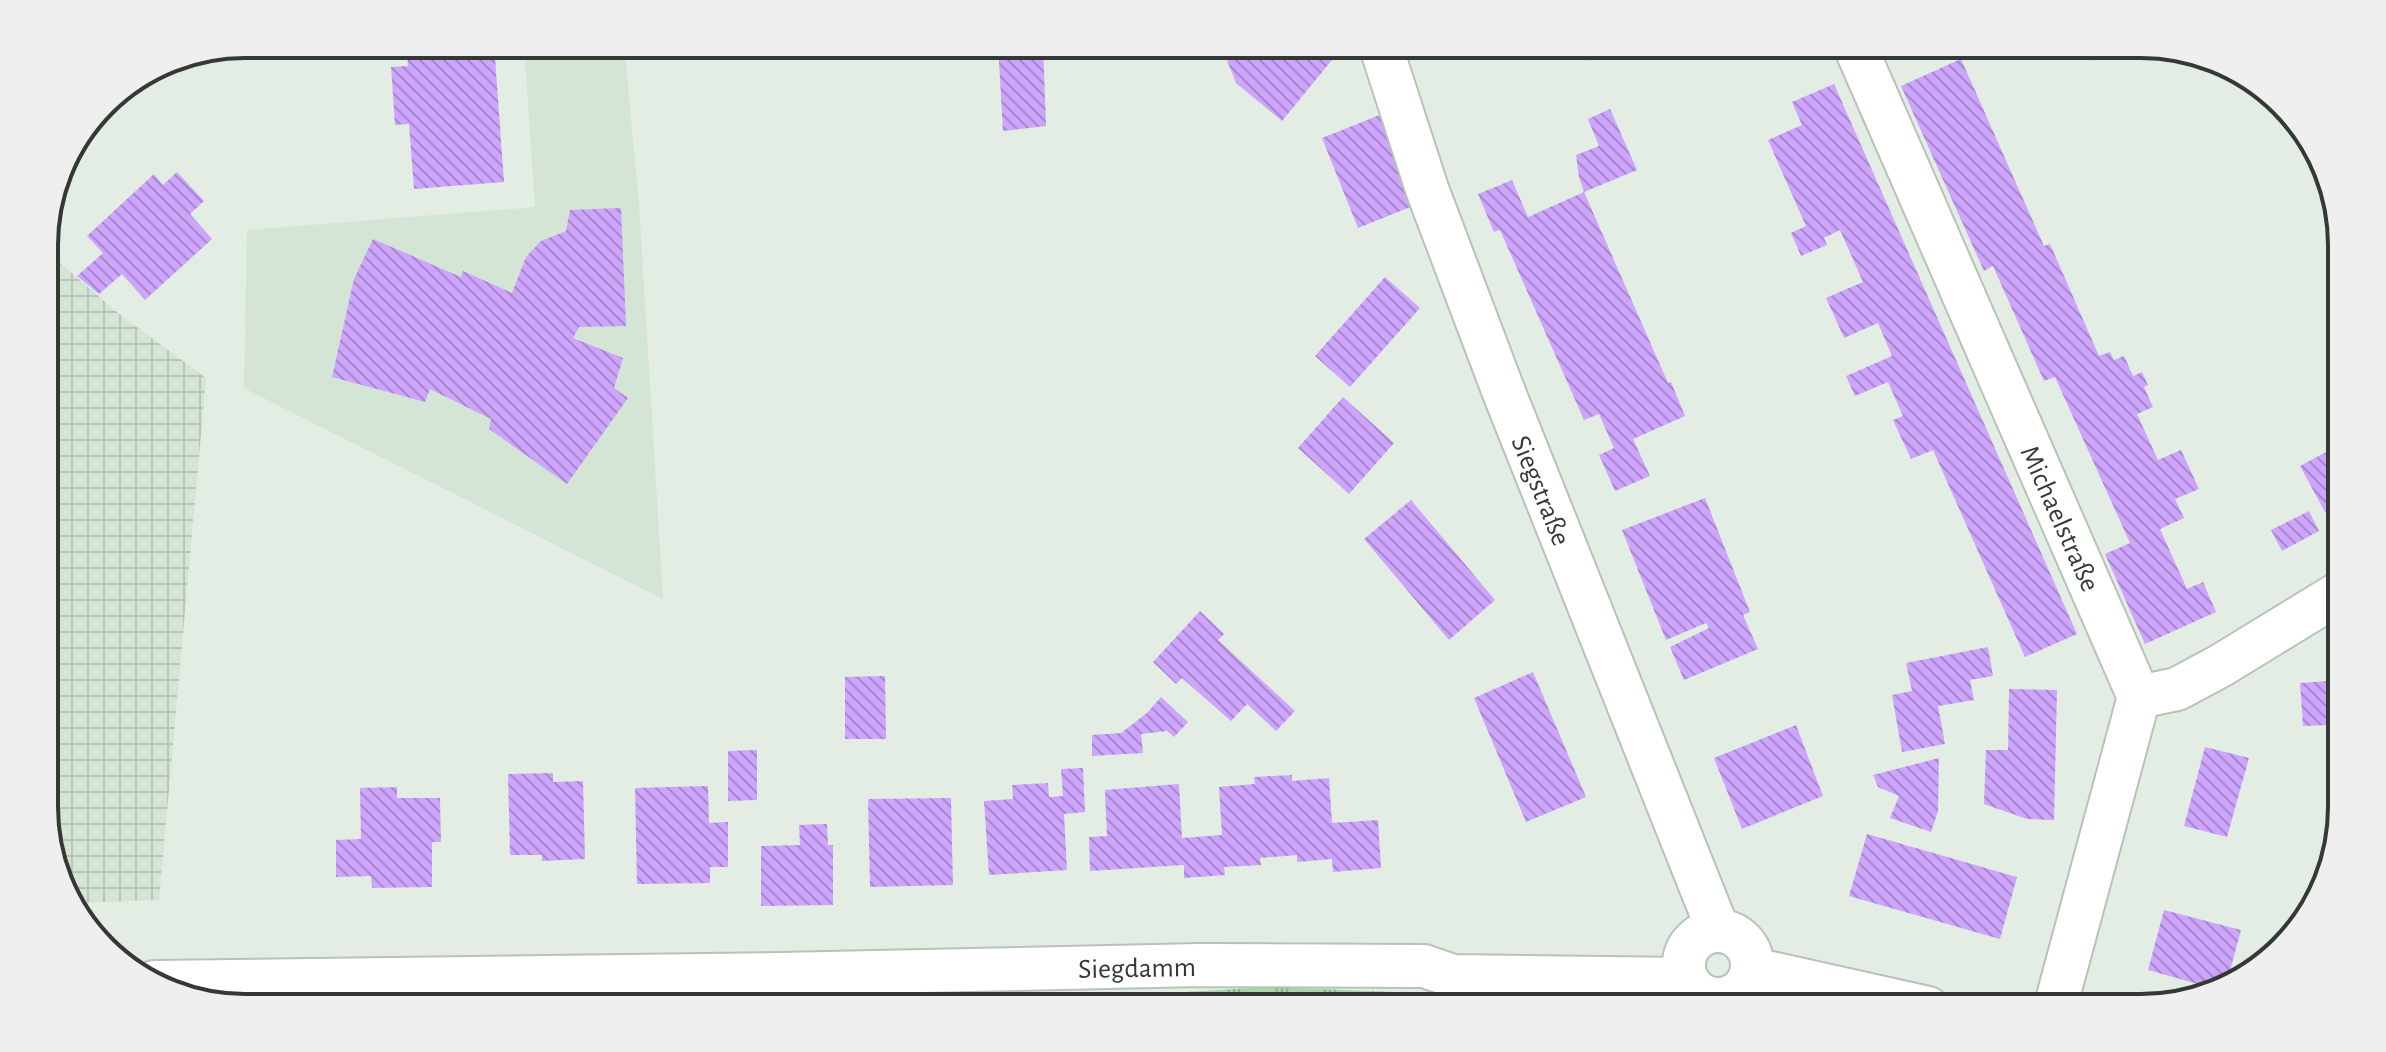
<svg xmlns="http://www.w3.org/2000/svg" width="2386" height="1052" viewBox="0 0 2386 1052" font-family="'Alegreya Sans',sans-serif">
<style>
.built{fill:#d4e4d5}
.industrial{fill:url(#industrial-grid)}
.grass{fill:url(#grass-tufts)}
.building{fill:url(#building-back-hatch)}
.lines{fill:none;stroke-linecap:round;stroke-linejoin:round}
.street-casing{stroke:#b8c2b9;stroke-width:46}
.street{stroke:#fff;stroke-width:42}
.labels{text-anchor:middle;stroke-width:8;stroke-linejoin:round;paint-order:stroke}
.street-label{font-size:28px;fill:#353935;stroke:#fff}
.rim{fill:none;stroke:#353935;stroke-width:4}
</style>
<defs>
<pattern id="industrial-grid" width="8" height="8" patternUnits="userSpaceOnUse" patternTransform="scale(2)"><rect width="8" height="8" fill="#d4e4d5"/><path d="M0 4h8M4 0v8" fill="none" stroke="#b7c4b7"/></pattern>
<pattern id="grass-tufts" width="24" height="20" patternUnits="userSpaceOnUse" patternTransform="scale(2)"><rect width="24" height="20" fill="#a6d5a9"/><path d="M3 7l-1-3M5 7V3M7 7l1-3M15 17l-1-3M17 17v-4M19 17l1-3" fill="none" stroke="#88ae8a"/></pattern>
<pattern id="building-back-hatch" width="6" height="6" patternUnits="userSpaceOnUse" patternTransform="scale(2)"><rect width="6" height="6" fill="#cda5fd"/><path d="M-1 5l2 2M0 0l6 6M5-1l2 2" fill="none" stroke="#a787ce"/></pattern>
</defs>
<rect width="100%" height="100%" fill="#e3ede3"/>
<path class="built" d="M 524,44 L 624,44 L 639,204 L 663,599 L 244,388 L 247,230 L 535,207 Z"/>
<path class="industrial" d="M 45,250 L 118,313 L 206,378 L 159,900 L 75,903 L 46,834 Z"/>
<path class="grass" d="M 1267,987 L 1569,999 L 1657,1008 L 921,1008 Z"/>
<path class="building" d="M 406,44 L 494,44 L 504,182 L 414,189 L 409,124 L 395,125 L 391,67 L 408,66 Z
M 998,44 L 1043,44 L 1046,126 L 1003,131 Z
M 1234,44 L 1345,44 L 1282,121 L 1236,83 L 1225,55 Z
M 1456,44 L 1496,44 L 1496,46 L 1457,51 Z
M 1583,44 L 1621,44 L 1589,61 Z
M 2085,44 L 2119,44 L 2120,47 L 2093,61 Z
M 1961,59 L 2044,246 L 2050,244 L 2099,356 L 2110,352 L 2114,360 L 2124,356 L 2133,376 L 2142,372 L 2148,385 L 2144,387 L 2153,407 L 2137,414 L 2158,460 L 2181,450 L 2199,489 L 2175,499 L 2184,518 L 2160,529 L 2187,589 L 2203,582 L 2216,612 L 2145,644 L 2105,554 L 2130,543 L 2055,377 L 2044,381 L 1993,266 L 1984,271 L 1901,86 Z
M 1834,84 L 2077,634 L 2025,657 L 1933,450 L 1911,459 L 1893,420 L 1903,416 L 1888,382 L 1855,396 L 1846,376 L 1892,356 L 1878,323 L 1844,338 L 1826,298 L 1863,282 L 1840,230 L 1824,238 L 1827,245 L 1801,256 L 1791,233 L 1806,226 L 1768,140 L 1802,125 L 1792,102 Z
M 1610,109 L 1637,170 L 1584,192 L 1668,383 L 1671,382 L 1685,416 L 1633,439 L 1650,476 L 1615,491 L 1599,455 L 1614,448 L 1599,414 L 1584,420 L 1500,230 L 1494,232 L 1478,194 L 1512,180 L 1528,217 L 1584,192 L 1579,177 L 1576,155 L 1599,146 L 1588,119 Z
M 1382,114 L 1418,204 L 1358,228 L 1322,138 Z
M 177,172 L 204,201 L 190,214 L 212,239 L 145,300 L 122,274 L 99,294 L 77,276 L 103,253 L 87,236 L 154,174 L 163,185 Z
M 621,208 L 626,326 L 579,327 L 573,338 L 623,358 L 614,388 L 628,398 L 567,484 L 489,429 L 491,419 L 430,389 L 425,402 L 332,377 L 354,279 L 373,239 L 461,277 L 463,271 L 512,293 L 526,257 L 541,241 L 566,231 L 570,210 Z
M 1385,277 L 1420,308 L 1350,387 L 1315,356 Z
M 1343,397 L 1394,443 L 1349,494 L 1298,448 Z
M 2341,444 L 2341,503 L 2325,512 L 2300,466 Z
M 1705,498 L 1750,612 L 1743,615 L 1758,649 L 1684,680 L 1670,647 L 1709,628 L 1706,623 L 1666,640 L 1622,530 Z
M 1411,500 L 1495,600 L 1449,640 L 1364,539 Z
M 2309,511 L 2319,531 L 2282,551 L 2271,530 Z
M 1200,611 L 1224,634 L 1218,640 L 1295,711 L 1276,731 L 1247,704 L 1231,721 L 1182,678 L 1176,684 L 1153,662 Z
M 1988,647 L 1993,676 L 1970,680 L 1974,700 L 1938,706 L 1945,744 L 1902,752 L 1892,695 L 1912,691 L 1906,663 Z
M 2342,669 L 2342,730 L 2330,731 L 2330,725 L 2303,726 L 2300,683 L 2327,681 L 2327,670 Z
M 1533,672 L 1586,797 L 1526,822 L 1474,698 Z
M 885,676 L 886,739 L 845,739 L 845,677 Z
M 2009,689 L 2057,690 L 2054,820 L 2027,819 L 1984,804 L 1986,750 L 2008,750 Z
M 1161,697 L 1188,722 L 1174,737 L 1167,731 L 1141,734 L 1143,753 L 1092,756 L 1092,735 L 1121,733 L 1147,713 Z
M 1796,725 L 1823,796 L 1742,829 L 1714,758 Z
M 2205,747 L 2249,758 L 2227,837 L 2184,826 Z
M 757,750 L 757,800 L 728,801 L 728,751 Z
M 1939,758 L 1938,811 L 1931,832 L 1890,818 L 1899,796 L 1878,787 L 1873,775 Z
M 1083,768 L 1085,812 L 1064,814 L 1067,870 L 989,875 L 984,801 L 1013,799 L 1012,785 L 1048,783 L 1049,797 L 1063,796 L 1061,769 Z
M 553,773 L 553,782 L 583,781 L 585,859 L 542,861 L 542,855 L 510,855 L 508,774 Z
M 1292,775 L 1292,781 L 1329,778 L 1332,823 L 1378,820 L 1381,868 L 1333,872 L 1332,859 L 1297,862 L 1297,855 L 1260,858 L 1261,865 L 1224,867 L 1225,875 L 1184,878 L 1184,865 L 1090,871 L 1089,837 L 1107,836 L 1105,790 L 1179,784 L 1182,838 L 1222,835 L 1219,787 L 1255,784 L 1254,777 Z
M 708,786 L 709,823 L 728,822 L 728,867 L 710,867 L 710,883 L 637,884 L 635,788 Z
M 397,787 L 397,798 L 440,798 L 441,842 L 432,842 L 432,887 L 372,888 L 371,876 L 336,877 L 336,840 L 361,839 L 360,788 Z
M 951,798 L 953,885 L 870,887 L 868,799 Z
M 827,824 L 828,845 L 833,845 L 833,905 L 761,906 L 761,846 L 800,845 L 799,825 Z
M 1867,834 L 2017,877 L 2000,939 L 1849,896 Z
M 2164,910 L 2241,930 L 2227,982 L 2212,988 L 2148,970 Z"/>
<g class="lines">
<defs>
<path id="street" d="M 1380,44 L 1427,189 L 1503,390 L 1718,930
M 1854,44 L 2139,697 L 2055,1008
M 2139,697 L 2177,689 L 2220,666 L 2341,592
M1684 965a34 34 0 1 1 68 0a34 34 0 1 1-68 0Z
M 1753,969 L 1928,1008
M 154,982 L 780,974 L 1200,965 L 1424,966 L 1453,976 L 1687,979"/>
</defs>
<use href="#street" class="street-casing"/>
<use href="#street" class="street"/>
</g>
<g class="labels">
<g class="street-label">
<text transform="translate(1542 490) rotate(68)" y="10">Siegstraße</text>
<text transform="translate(2061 518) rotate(66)" y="10">Michaelstraße</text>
<text transform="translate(1137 967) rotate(-1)" y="10">Siegdamm</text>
</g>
</g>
<path d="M0 0H2386V1052H0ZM245 58H2141A187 187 0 0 1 2328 245V807A187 187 0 0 1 2141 994H245A187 187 0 0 1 58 807V245A187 187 0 0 1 245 58Z" fill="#efefef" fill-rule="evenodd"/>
<path class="rim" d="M245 58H2141A187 187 0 0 1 2328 245V807A187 187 0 0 1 2141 994H245A187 187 0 0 1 58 807V245A187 187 0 0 1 245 58Z"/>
</svg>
